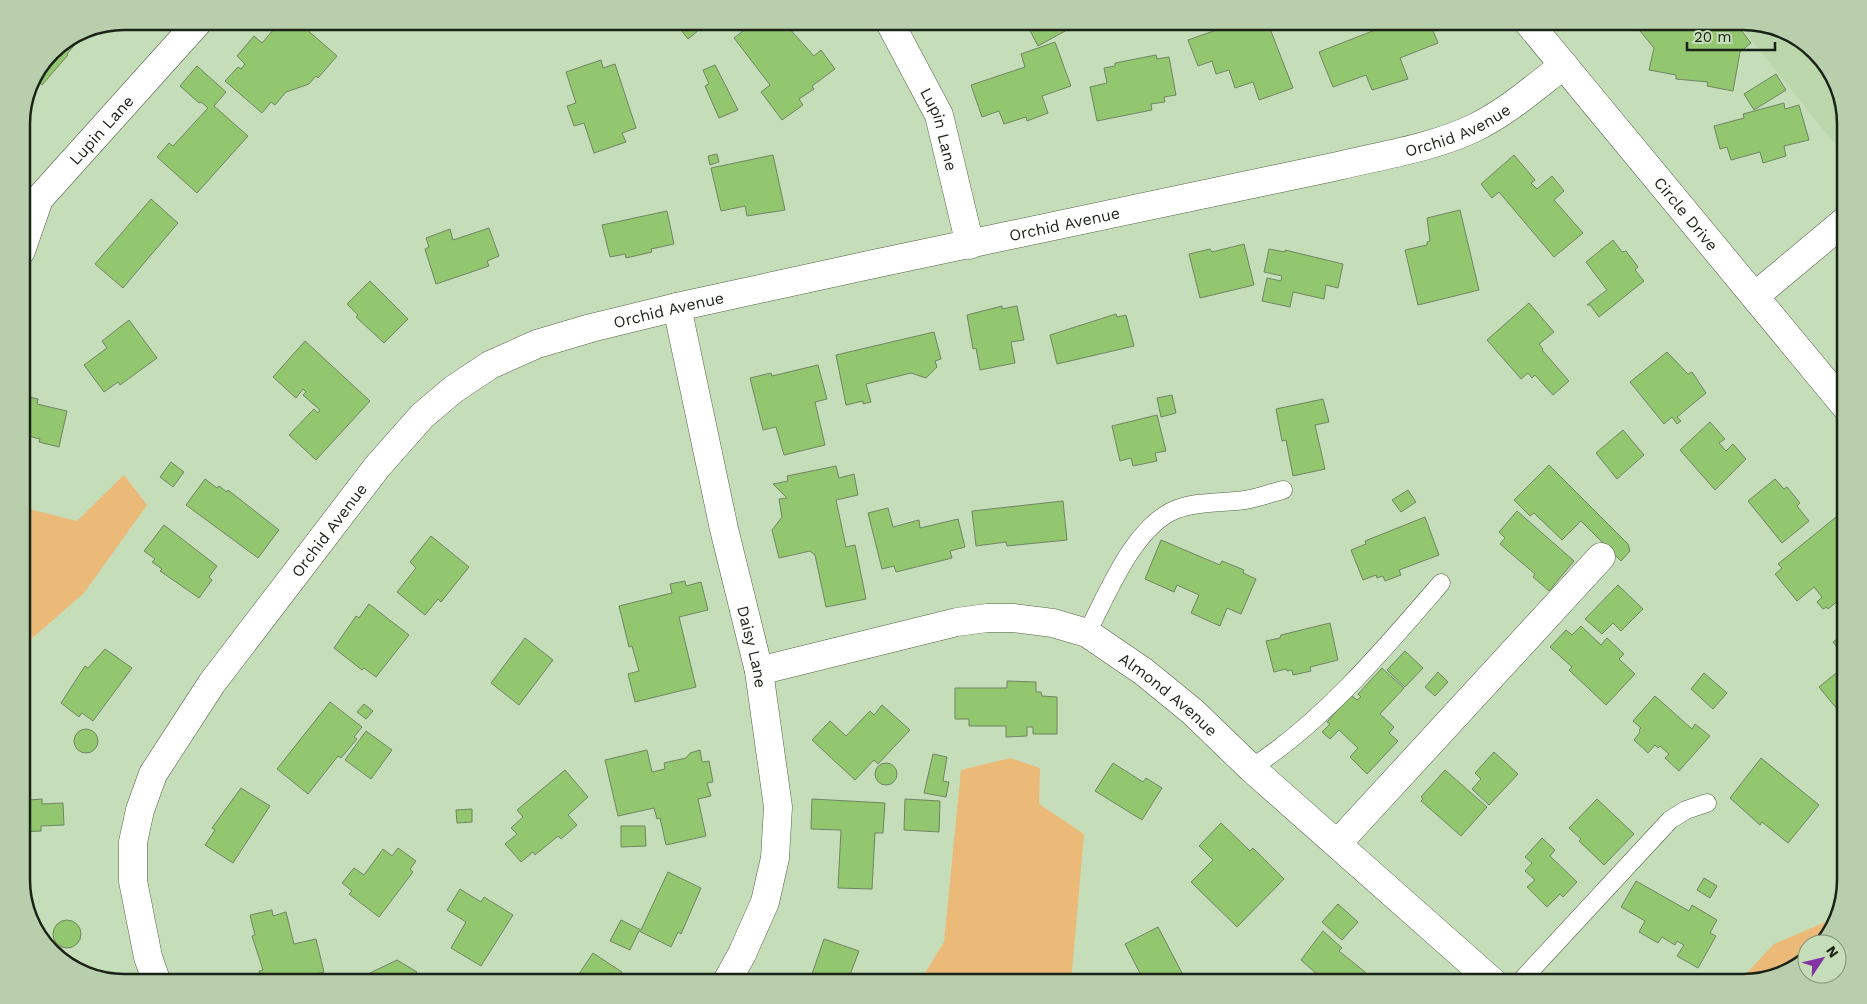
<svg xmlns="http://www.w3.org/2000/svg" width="1867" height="1004" viewBox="0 0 1867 1004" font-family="'Work Sans',sans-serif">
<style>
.built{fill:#bbd6ab}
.green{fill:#ebba78}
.building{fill:#92c66f;stroke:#708564}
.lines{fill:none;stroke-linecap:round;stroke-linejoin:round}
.service-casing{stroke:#506444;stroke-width:19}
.minor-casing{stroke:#506444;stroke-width:29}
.service{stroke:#fff;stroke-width:18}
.minor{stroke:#fff;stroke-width:28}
.labels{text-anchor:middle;stroke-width:4;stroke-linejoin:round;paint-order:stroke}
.street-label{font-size:16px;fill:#1b2316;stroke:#c6ddb9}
.rim{fill:none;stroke:#1b2316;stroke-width:2.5}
</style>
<rect width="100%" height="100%" fill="#c6ddb9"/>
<path class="built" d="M 1736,21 L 1788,32 L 1829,67 L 1846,118 L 1846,158 Z"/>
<path class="green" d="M 124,475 L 147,505 L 84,593 L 21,648 L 21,507 L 77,521 Z
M 1010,758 L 1040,768 L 1039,804 L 1084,834 L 1071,983 L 919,983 L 944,942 L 961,770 Z
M 1837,917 L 1835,925 L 1818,944 L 1807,944 L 1807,955 L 1794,969 L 1743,983 L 1725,983 L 1743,977 L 1774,944 Z"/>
<path class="building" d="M 269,21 L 279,21 L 275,26 Z
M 281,21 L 297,21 L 337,56 L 318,78 L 316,76 L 309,84 L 286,92 L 275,105 L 271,102 L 262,113 L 225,81 L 238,67 L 241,69 L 245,64 L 237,56 L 254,36 L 262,43 Z
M 674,21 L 701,21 L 704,26 L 688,39 Z
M 756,21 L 765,21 L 770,28 L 778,22 L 783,29 L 787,26 L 814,56 L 821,50 L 835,69 L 812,86 L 814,89 L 799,99 L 803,105 L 782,120 L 761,92 L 770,85 L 734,38 Z
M 1025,21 L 1074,21 L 1076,25 L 1038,46 Z
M 1242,21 L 1267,21 L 1293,88 L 1259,100 L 1253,82 L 1235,88 L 1229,70 L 1216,74 L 1212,61 L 1198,66 L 1188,40 Z
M 1398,21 L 1429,21 L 1438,43 L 1400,58 L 1408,79 L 1372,90 L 1366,75 L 1333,87 L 1319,52 Z
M 1651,21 L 1666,21 L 1672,28 L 1688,30 L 1688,28 L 1700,29 L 1698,27 L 1703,23 L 1701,21 L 1734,21 L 1751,43 L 1740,52 L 1733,91 L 1707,86 L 1708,82 L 1676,79 L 1676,75 L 1649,70 L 1654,48 L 1640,31 Z
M 78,34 L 75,37 L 78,41 L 67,54 L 68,55 L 42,85 L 34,77 L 52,51 Z
M 1055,42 L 1071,86 L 1042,96 L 1048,113 L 1027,121 L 1026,117 L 1004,124 L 999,111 L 982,117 L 971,85 L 1025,67 L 1021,54 Z
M 1156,55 L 1157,59 L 1169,57 L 1176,95 L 1164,97 L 1165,102 L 1151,104 L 1152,110 L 1097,121 L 1090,87 L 1107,83 L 1104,68 L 1115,66 L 1115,63 Z
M 601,60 L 603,68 L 615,64 L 636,128 L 622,133 L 626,142 L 594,153 L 584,123 L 574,126 L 567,106 L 576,103 L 566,72 Z
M 715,65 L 738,110 L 719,118 L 705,86 L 709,84 L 703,70 Z
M 197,66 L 226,92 L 214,106 L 248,136 L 197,193 L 157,157 L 169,143 L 173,146 L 208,108 L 201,102 L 199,103 L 180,86 Z
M 1776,74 L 1786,90 L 1754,110 L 1744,94 Z
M 1784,103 L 1785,109 L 1799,105 L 1809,140 L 1784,146 L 1786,156 L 1763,163 L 1760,152 L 1731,160 L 1727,147 L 1720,149 L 1714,126 L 1744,118 L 1743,114 Z
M 717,154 L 719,162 L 710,165 L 708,156 Z
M 773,155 L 785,210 L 747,216 L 745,206 L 721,211 L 711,168 Z
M 1514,155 L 1535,180 L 1531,183 L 1537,189 L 1552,176 L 1564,191 L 1554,200 L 1583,233 L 1554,257 L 1499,192 L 1492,198 L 1481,184 Z
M 151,199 L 178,223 L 123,288 L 95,264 Z
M 1460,210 L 1479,290 L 1418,305 L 1405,250 L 1427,245 L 1427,242 L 1430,241 L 1427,218 Z
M 667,211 L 674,244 L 651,249 L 652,252 L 626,258 L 625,254 L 610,257 L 602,225 Z
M 489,228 L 499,256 L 487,261 L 489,266 L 436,284 L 425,249 L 429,247 L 426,238 L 450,229 L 453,240 Z
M 1613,240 L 1622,252 L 1626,251 L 1638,267 L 1635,270 L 1644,281 L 1599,317 L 1590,305 L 1587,305 L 1607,290 L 1586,262 Z
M 1244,244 L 1254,285 L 1200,298 L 1189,254 L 1210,249 L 1212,252 Z
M 1269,249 L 1285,252 L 1285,250 L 1343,264 L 1338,288 L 1326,285 L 1324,299 L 1293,292 L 1290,307 L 1262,301 L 1267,278 L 1281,281 L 1282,276 L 1264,272 Z
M 370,281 L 408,319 L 384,343 L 356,317 L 358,315 L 347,304 Z
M 1529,303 L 1554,332 L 1539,344 L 1543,349 L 1542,350 L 1569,381 L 1553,395 L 1535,375 L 1532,378 L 1528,373 L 1521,379 L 1487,340 Z
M 1002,306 L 1002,309 L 1017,306 L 1024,340 L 1011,342 L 1015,363 L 980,370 L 976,348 L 973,349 L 967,315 Z
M 1116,314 L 1117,317 L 1126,315 L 1134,346 L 1057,364 L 1050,335 Z
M 129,320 L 157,358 L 120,385 L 118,382 L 104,392 L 84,365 L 107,348 L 102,341 Z
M 934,332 L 941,359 L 935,361 L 937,367 L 926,378 L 911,373 L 866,384 L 871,402 L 863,404 L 863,401 L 846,405 L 836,355 Z
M 305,341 L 370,401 L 316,460 L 289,435 L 314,409 L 318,413 L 320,410 L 303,395 L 306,392 L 303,389 L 296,398 L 273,377 Z
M 1667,352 L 1688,374 L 1692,372 L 1706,393 L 1677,417 L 1681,421 L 1677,424 L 1672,417 L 1664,424 L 1630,382 Z
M 818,365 L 827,399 L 815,402 L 825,445 L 784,455 L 776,427 L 763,430 L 750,378 L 771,373 L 772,376 Z
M 21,395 L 38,399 L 37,404 L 67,411 L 59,447 L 39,442 L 40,439 L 21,434 Z
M 1172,395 L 1176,413 L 1161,417 L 1157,398 Z
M 1323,399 L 1329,422 L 1315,425 L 1325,469 L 1293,476 L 1286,440 L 1282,441 L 1276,409 Z
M 1157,415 L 1166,451 L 1155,453 L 1157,461 L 1133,466 L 1131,458 L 1120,461 L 1112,426 Z
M 1710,422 L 1725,439 L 1719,443 L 1726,451 L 1733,444 L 1746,459 L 1715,490 L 1680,450 Z
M 1623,430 L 1644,455 L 1617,479 L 1596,453 Z
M 171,462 L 184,472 L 173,487 L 160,477 Z
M 1549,465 L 1628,544 L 1630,551 L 1621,561 L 1581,521 L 1562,540 L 1534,513 L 1530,516 L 1514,500 Z
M 836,466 L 839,478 L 854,474 L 858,495 L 836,500 L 846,547 L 855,545 L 866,599 L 826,607 L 815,555 L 810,551 L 779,558 L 772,530 L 782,517 L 779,499 L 787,498 L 773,484 L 788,481 L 787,476 Z
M 205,479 L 217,488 L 219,486 L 227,492 L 228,490 L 279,530 L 258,558 L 186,505 Z
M 1775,479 L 1784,489 L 1787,487 L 1800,503 L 1797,506 L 1809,521 L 1782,543 L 1748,501 Z
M 1408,490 L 1416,502 L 1401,512 L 1392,500 Z
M 1063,501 L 1067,540 L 1007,546 L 1006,542 L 976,546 L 972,511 Z
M 888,508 L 893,527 L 919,520 L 920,528 L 958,519 L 965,547 L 950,551 L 952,558 L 896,572 L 894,566 L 882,569 L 868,513 Z
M 1846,509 L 1846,564 L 1844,565 L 1846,594 L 1828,609 L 1827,607 L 1823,609 L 1817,602 L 1822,597 L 1814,587 L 1797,601 L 1775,574 L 1782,568 L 1778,564 Z
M 1517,511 L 1574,561 L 1549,591 L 1533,577 L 1535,574 L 1500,544 L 1505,538 L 1499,532 Z
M 1425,517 L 1439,555 L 1399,570 L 1401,575 L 1385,581 L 1383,576 L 1377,578 L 1376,575 L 1363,580 L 1351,550 L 1366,544 L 1365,541 Z
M 164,525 L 217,566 L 209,577 L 212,580 L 199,598 L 160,571 L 162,569 L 152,562 L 155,559 L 144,551 Z
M 431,536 L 469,567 L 441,602 L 438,599 L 425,615 L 397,592 L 416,568 L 410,562 Z
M 1161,540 L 1220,565 L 1222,561 L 1244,570 L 1243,573 L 1256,579 L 1241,614 L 1227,608 L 1220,626 L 1191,613 L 1199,595 L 1177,585 L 1174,592 L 1145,579 Z
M 685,581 L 686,586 L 701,582 L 708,610 L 679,617 L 696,687 L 635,702 L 628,674 L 639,671 L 632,646 L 629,647 L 619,606 L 672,593 L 670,584 Z
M 1618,585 L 1643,609 L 1621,631 L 1613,623 L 1602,634 L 1585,619 Z
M 369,604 L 409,635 L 376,677 L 364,668 L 362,670 L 334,648 L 356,616 L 359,618 Z
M 1330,623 L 1338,660 L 1310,667 L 1311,671 L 1293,675 L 1292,670 L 1287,671 L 1286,669 L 1274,672 L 1266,641 L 1280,638 L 1281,635 Z
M 1581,626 L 1601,645 L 1607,638 L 1624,654 L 1619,659 L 1635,674 L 1606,705 L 1569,670 L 1572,667 L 1550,647 L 1566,630 L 1572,635 Z
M 1846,632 L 1846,659 L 1833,642 Z
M 525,638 L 553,660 L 519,705 L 491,683 Z
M 105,649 L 132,668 L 93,721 L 82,713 L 79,717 L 61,703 L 85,666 L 88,668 Z
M 1405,651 L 1423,668 L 1405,687 L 1387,670 Z
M 1846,665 L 1846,712 L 1842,715 L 1819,687 Z
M 1382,668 L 1404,688 L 1380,714 L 1394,727 L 1389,733 L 1398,741 L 1367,774 L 1350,757 L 1358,748 L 1339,730 L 1330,739 L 1322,732 L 1330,724 L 1327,722 L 1351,695 L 1357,700 L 1361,697 L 1358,694 Z
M 1438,672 L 1448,682 L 1435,696 L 1425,687 Z
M 1704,673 L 1727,693 L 1713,709 L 1691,689 Z
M 1007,681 L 1036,682 L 1036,692 L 1041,692 L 1042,696 L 1057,697 L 1057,734 L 1033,734 L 1033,727 L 1027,727 L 1027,736 L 1006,737 L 1006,726 L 969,726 L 969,719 L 955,719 L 955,688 L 1007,688 Z
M 1655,696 L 1692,729 L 1695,724 L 1710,736 L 1679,771 L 1665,758 L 1669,754 L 1660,746 L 1658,748 L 1655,745 L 1648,753 L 1634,740 L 1640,732 L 1639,730 L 1641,728 L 1633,721 Z
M 330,702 L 362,727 L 354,737 L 357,739 L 341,758 L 338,756 L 308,794 L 277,769 Z
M 364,704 L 373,711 L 366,719 L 357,712 Z
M 882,705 L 910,730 L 878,764 L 874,760 L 855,780 L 812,740 L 830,721 L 846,736 L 870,711 L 874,715 Z
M74 741a12 12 0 1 1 24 0a12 12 0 1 1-24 0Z
M 366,731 L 392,750 L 371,779 L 345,760 Z
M 647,750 L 652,772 L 665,769 L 664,763 L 686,758 L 690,753 L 700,750 L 702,762 L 709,761 L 713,782 L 707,783 L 711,796 L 698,799 L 706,836 L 666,845 L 660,818 L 657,819 L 654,808 L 618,816 L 605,760 Z
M 1494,752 L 1518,774 L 1489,805 L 1472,789 L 1481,779 L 1475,773 Z
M 933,754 L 947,757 L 943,781 L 949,782 L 946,797 L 924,793 Z
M 1761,758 L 1819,805 L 1788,843 L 1762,822 L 1760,825 L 1730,798 Z
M875 774a11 11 0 1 1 22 0a11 11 0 1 1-22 0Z
M 1113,763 L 1143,782 L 1146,778 L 1162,788 L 1142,820 L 1095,791 Z
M 565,770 L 588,797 L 568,815 L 577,825 L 561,839 L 558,836 L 535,855 L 533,852 L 521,862 L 505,844 L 517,834 L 511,828 L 523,817 L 517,810 Z
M 1445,770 L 1487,807 L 1461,836 L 1421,801 L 1423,799 L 1421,797 Z
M 241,788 L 270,806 L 233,863 L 205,845 L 215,830 L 212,828 Z
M 29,792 L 29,800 L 42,799 L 42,804 L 63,803 L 64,825 L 41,826 L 41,831 L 21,832 L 21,793 Z
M 812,799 L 885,803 L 883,833 L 875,833 L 872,889 L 838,888 L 841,830 L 811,829 Z
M 905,799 L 940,801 L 939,832 L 904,830 Z
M 1597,799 L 1634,834 L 1604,865 L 1579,841 L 1581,839 L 1569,828 Z
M 472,809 L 472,822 L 457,823 L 456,810 Z
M 1221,823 L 1250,851 L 1253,848 L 1284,879 L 1237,927 L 1191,882 L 1213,860 L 1199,846 Z
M 621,826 L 645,826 L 646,846 L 621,847 Z
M 1542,838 L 1555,850 L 1550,856 L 1577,882 L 1563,897 L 1560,894 L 1547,907 L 1527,887 L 1535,880 L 1525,871 L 1532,863 L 1525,857 Z
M 398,848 L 416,861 L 410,869 L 413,872 L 379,917 L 349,894 L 352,891 L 342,883 L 354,868 L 364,875 L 383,849 L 392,856 Z
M 668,872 L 701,888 L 681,934 L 678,932 L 671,947 L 639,931 L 630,950 L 610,941 L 621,920 L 641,930 Z
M 1704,878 L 1717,886 L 1710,898 L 1697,890 Z
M 1636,881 L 1689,911 L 1692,905 L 1717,920 L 1710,933 L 1716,936 L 1698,968 L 1677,956 L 1684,945 L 1677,941 L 1675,945 L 1662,937 L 1658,943 L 1639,932 L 1645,921 L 1621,907 Z
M 460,889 L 481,902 L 484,897 L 513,915 L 481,966 L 451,948 L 466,922 L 447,910 Z
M 30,899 L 42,939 L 38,937 L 26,900 Z
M 1338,904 L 1358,922 L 1342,940 L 1322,922 Z
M 272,910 L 273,916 L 286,912 L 294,944 L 316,939 L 324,972 L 279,983 L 261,983 L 259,971 L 263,970 L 252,936 L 255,935 L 250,915 Z
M53 934a14 14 0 1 1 28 0a14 14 0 1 1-28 0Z
M 1158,927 L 1182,973 L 1163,983 L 1145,983 L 1125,944 Z
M 1323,931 L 1342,948 L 1339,951 L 1365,972 L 1372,980 L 1369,983 L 1327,983 L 1301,960 Z
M 824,939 L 859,951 L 847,983 L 809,983 Z
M 593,953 L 622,972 L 615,983 L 573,983 Z
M 397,960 L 417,972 L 411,983 L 347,983 L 362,977 L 366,981 L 368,974 Z"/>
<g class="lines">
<defs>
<path id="service" d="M 1087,633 C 1107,595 1134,525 1177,509 C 1199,501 1223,503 1245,500 C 1258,498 1270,493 1283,490
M 1251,768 C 1323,722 1385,648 1441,583
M 1519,983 L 1670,820 L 1686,810 L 1707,803"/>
<g id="minor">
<path id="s1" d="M 889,21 L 939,115 L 970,245"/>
<path id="s2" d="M 1527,21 L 1846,407"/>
<path id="s3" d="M 21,251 L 39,199 L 199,21"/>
<path d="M 1755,296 L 1846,220"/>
<path id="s4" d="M 677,307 L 724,529 L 759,671 L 778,807 L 775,858 L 765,902 L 742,954 L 726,983"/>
<path id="s5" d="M 759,671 L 957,622 L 987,618 L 1013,618 L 1053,623 L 1087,633 L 1144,672 L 1193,712 L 1251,768 L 1494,983"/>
<path d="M 1337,844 L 1601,557"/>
<path id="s6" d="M 157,983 L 148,957 L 133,881 L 133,842 L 140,810 L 153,774 L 212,683 L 377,467 L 422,416 L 454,389 L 490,365 L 537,344 L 591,328 L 677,307 L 869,265 L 1338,166 C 1383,155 1432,148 1474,128 C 1507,112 1535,87 1564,65"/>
</g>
</defs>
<use href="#service" class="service-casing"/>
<use href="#minor" class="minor-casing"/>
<use href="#service" class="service"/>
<use href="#minor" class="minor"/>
</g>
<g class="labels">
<g class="street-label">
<text dy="6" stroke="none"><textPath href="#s6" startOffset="1746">Orchid Avenue</textPath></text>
<text dy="6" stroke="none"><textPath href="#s3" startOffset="148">Lupin Lane</textPath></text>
<text dy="6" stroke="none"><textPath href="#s1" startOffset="120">Lupin Lane</textPath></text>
<text dy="6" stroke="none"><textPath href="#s2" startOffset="250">Circle Drive</textPath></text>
<text dy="6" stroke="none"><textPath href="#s6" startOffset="1341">Orchid Avenue</textPath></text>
<text dy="6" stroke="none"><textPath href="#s6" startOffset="936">Orchid Avenue</textPath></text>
<text dy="6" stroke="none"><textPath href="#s6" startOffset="516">Orchid Avenue</textPath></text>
<text dy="6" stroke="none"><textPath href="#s4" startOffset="348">Daisy Lane</textPath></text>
<text dy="6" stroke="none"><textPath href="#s5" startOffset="438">Almond Avenue</textPath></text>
</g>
</g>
<path d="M0 0H1867V1004H0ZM124 30H1743A94 94 0 0 1 1837 124V880A94 94 0 0 1 1743 974H124A94 94 0 0 1 30 880V124A94 94 0 0 1 124 30Z" fill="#b8ceac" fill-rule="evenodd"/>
<path class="rim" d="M124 30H1743A94 94 0 0 1 1837 124V880A94 94 0 0 1 1743 974H124A94 94 0 0 1 30 880V124A94 94 0 0 1 124 30Z"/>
<g transform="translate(1822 959) rotate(55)"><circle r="24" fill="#c6ddb9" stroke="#829378"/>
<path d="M0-4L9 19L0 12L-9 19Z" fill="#8233a4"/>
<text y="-8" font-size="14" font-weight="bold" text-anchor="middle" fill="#1b2316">N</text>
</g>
<path d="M1687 42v8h88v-8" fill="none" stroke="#1b2316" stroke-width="2.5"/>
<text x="1694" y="42" font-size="15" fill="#1b2316" stroke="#c6ddb9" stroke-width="4" paint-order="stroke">20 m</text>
</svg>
